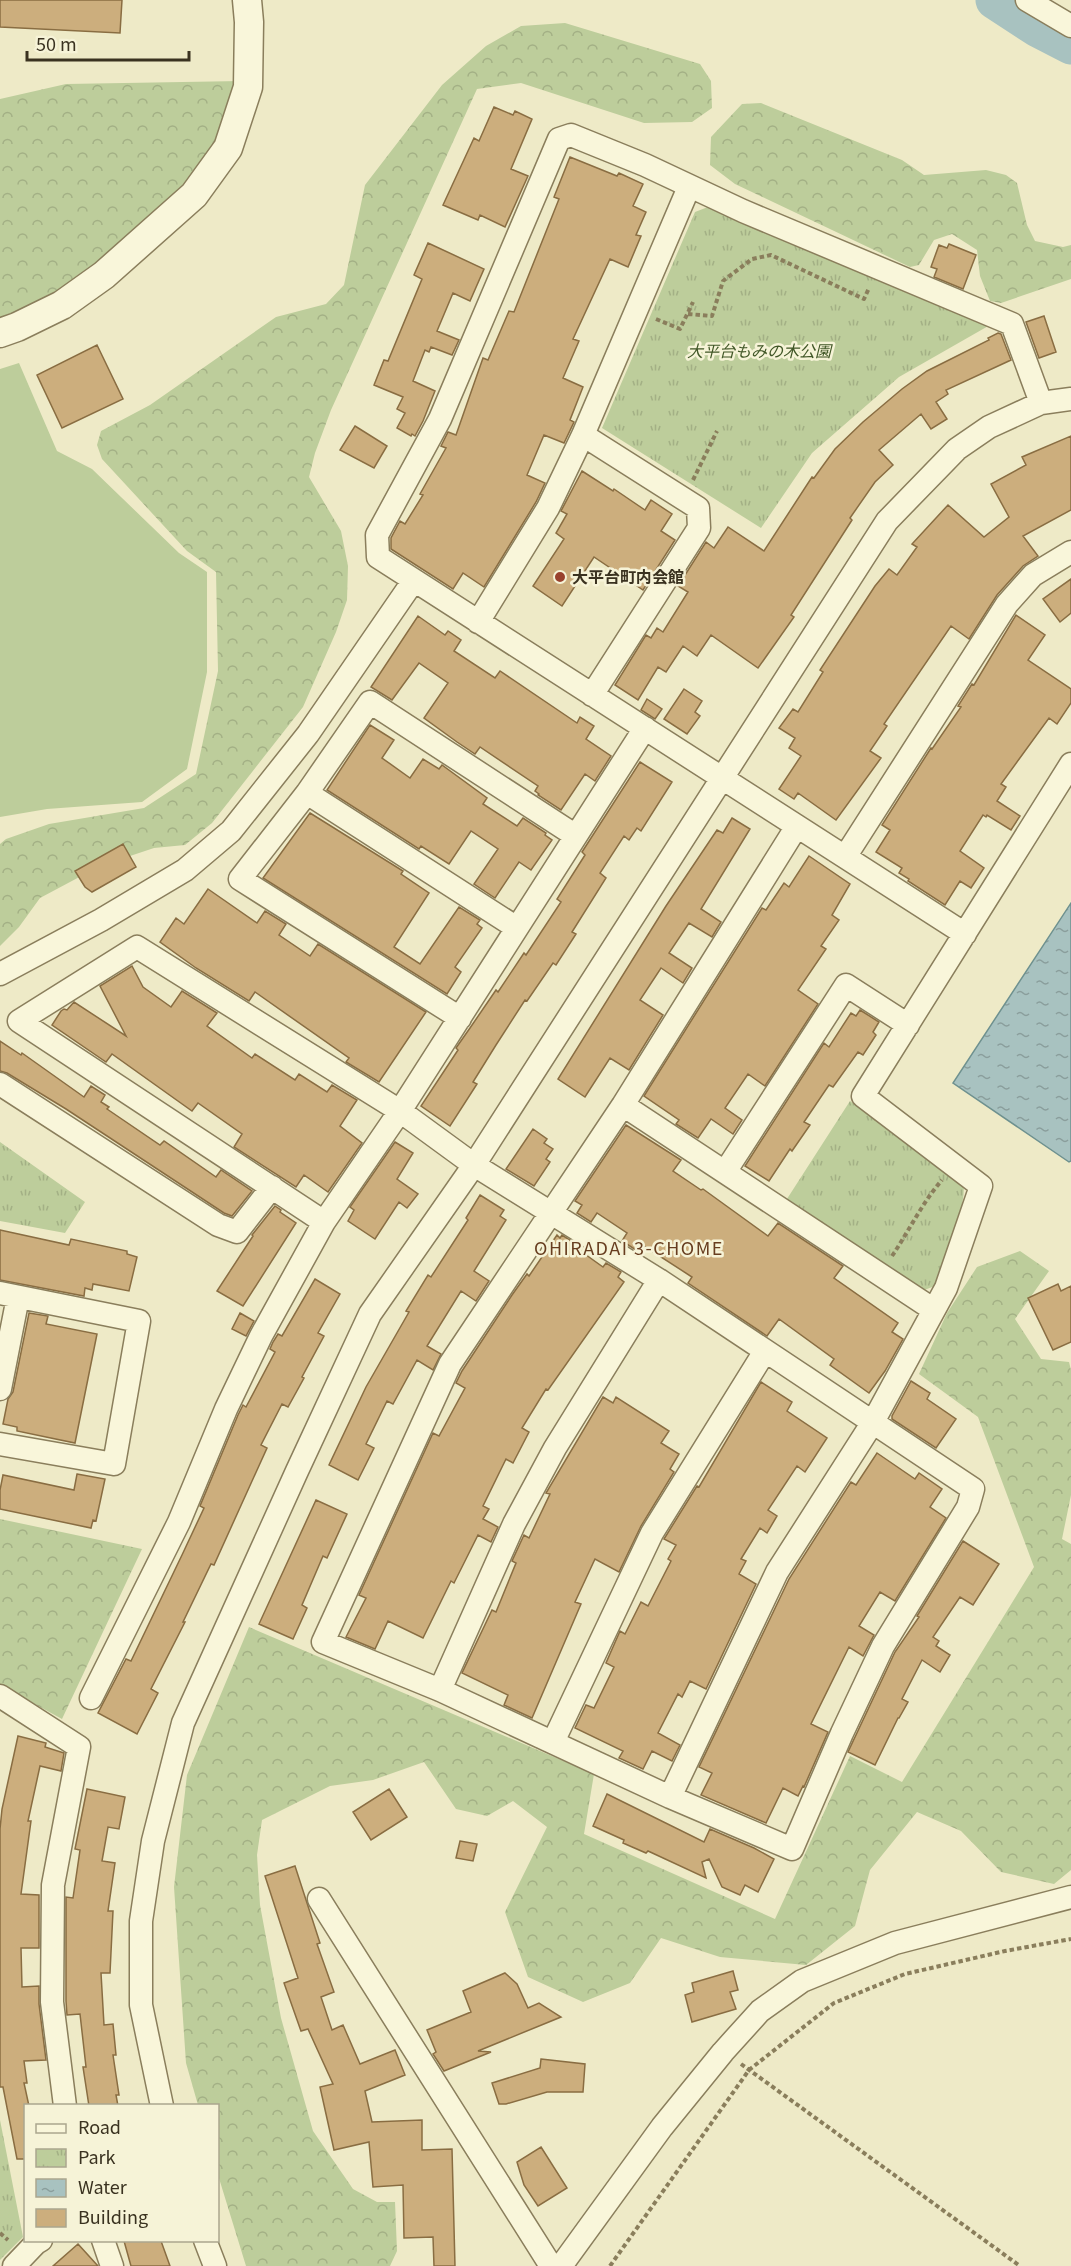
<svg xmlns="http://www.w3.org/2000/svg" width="1071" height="2266" viewBox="0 0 1071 2266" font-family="Georgia,'Noto Sans JP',serif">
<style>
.grass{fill:#bdcd9b}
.forest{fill:url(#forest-crowns)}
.park{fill:url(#park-tufts)}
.water{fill:url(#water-ripples);stroke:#6e918f;stroke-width:1.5}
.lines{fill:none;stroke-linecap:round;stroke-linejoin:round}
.river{stroke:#a8c2c0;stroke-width:39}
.building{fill:#ccae7d;stroke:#896d42;stroke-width:1.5}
.minor-casing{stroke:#8a7e5c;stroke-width:25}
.tertiary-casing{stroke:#8a7e5c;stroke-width:31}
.path{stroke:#8a7e5c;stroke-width:4;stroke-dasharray:4.5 3;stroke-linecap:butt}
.minor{stroke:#f9f6da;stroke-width:22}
.tertiary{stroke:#f9f6da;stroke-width:28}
.poi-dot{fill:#99422d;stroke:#f6f3d7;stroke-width:2}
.labels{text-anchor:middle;stroke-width:5;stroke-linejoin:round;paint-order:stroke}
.park-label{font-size:16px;font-style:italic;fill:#415727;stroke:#f6f3d7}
.poi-label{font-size:16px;font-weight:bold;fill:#3a3220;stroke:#f6f3d7;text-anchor:start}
.neighbourhood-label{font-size:18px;letter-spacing:1.5px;fill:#673d1f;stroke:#f6f3d7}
</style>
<defs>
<pattern id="forest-crowns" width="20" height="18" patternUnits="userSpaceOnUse" patternTransform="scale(1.5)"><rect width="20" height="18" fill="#bdcd9b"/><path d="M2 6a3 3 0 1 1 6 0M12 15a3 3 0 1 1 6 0" fill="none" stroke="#a3b085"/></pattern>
<pattern id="park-tufts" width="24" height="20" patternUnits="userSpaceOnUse" patternTransform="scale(1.5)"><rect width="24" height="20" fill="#bdcd9b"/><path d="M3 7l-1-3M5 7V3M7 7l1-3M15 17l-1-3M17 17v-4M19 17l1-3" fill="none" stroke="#a3b085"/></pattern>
<pattern id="water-ripples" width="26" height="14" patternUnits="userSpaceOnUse" patternTransform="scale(1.5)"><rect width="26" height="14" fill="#a8c2c0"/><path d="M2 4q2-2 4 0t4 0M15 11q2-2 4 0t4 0" fill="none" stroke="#8a9e9c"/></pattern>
</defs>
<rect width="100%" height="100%" fill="#eeeac7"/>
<path class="grass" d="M 19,363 L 57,451 L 92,469 L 179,553 L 207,572 L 207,672 L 187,769 L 142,802 L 47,809 L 0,817 L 0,369 Z"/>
<path class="forest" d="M 565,23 L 700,64 L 711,81 L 712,108 L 692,122 L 644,123 L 521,83 L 477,89 L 331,410 L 315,453 L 309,477 L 341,531 L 348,566 L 347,600 L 336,632 L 303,707 L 212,823 L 185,845 L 154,848 L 100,866 L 40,898 L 19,927 L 0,946 L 0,844 L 6,839 L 49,824 L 144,808 L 196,774 L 218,671 L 216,572 L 187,551 L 102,459 L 97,445 L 101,431 L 150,405 L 276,317 L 326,304 L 344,285 L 365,185 L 442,85 L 486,46 L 521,26 Z
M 241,81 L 216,151 L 156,214 L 89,273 L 16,316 L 0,321 L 0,99 L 66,84 Z
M 761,103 L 902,160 L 924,175 L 986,170 L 1006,175 L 1017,183 L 1027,225 L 1035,241 L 1063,247 L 1071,245 L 1071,279 L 1001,303 L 990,301 L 980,276 L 977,250 L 952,234 L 934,240 L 919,265 L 910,267 L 735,184 L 710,165 L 711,137 L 742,104 Z
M 1020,1251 L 1049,1271 L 1015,1319 L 1041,1359 L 1069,1362 L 1071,1370 L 1071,1495 L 1062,1539 L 1071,1544 L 1071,1870 L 1054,1884 L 1001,1872 L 961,1831 L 917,1812 L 870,1870 L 855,1926 L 806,1965 L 720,1957 L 661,1938 L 630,1983 L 583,2002 L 528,1977 L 505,1912 L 547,1827 L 513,1801 L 487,1816 L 456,1809 L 424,1762 L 373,1780 L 330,1786 L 262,1820 L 257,1855 L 260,1905 L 281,2018 L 313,2131 L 353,2189 L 377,2202 L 395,2202 L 397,2251 L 390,2266 L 246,2266 L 218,2175 L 218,2106 L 198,2105 L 186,2063 L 174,1887 L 187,1775 L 249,1627 L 594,1774 L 584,1834 L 775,1919 L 850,1756 L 902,1782 L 1034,1567 L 978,1417 L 919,1374 L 947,1313 L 977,1267 Z
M 0,1519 L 142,1549 L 62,1719 L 0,1685 Z"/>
<path class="park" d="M 708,207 L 990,325 L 899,377 L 812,453 L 761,528 L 602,428 L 695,212 Z
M 850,1101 L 964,1184 C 964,1218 948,1254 935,1286 L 919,1292 L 785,1202 Z
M 0,1142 L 85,1202 L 65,1233 L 0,1221 Z
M 0,2120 L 23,2237 L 0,2260 Z"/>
<path class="water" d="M 1071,903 L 1071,1161 L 1069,1162 L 953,1083 Z"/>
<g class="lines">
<path class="river" d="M 995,0 L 1038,28 L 1071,45"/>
</g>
<path class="building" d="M 0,0 L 122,0 L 120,33 L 0,27 Z
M 494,107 L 513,115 L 515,111 L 532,119 L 511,169 L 528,176 L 505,227 L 480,215 L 478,220 L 443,205 L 474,138 L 479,141 Z
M 570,157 L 617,176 L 619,173 L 643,184 L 633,206 L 646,212 L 636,235 L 641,236 L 628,267 L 610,259 L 573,339 L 579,341 L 563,378 L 583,387 L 570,420 L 574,422 L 564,443 L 544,435 L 527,475 L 545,483 L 536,502 L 484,587 L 463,573 L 453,589 L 391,549 L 391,538 L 400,521 L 405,524 L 423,495 L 420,494 L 446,448 L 441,446 L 448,432 L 456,435 L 483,358 L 488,360 L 509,311 L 514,312 L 559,199 L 554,197 Z
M 428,243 L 484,269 L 470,301 L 453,293 L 437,331 L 459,340 L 452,355 L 431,347 L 429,352 L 425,350 L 413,381 L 435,391 L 423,421 L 415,436 L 412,434 L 411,436 L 397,428 L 405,413 L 397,409 L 403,397 L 374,385 L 384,360 L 388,361 L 422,279 L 414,275 Z
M 949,244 L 976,255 L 963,289 L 934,277 L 937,269 L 931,267 L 939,245 L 947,248 Z
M 1044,316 L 1056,352 L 1039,358 L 1026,322 Z
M 998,333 L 1001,334 L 1011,360 L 946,390 L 948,394 L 936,402 L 947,419 L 931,429 L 921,414 L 879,450 L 893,465 L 875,482 L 850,518 L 852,520 L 791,615 L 794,617 L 758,668 L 711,635 L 697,656 L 683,646 L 666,672 L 658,667 L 638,700 L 615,685 L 646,635 L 651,638 L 657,628 L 663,632 L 688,592 L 678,586 L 706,542 L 714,548 L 728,527 L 764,551 L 812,477 L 814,478 L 835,449 L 863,422 L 902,389 L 927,371 L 989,340 L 988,338 Z
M 97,345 L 123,399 L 62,428 L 37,375 Z
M 355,426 L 387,446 L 374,468 L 340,450 Z
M 1071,436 L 1071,510 L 1023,536 L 1038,556 L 1023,566 L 997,595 L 969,639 L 951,626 L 884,724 L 887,726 L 870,751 L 881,758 L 836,820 L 798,793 L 794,799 L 779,789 L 801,756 L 789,748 L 795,738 L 779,728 L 793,709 L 798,712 L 823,672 L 820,670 L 875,586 L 889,569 L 897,575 L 917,547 L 912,544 L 948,505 L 984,537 L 1009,517 L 991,484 L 1026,465 L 1022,457 Z
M 582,471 L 613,491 L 614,489 L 645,510 L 651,500 L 672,514 L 661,531 L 675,540 L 643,590 L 594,557 L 562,606 L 533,586 L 564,539 L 556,533 L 567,514 L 561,511 Z
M 1071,579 L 1071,613 L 1060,622 L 1043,599 Z
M 1016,615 L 1045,635 L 1028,660 L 1071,689 L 1071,703 L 1057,724 L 1049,718 L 1001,784 L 1006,787 L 997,801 L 1020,816 L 1011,830 L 987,815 L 986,817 L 983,815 L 960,851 L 984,868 L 971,888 L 960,881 L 945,905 L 908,881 L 909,879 L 899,873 L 902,868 L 876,852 L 890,830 L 882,825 L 931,748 L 932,749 L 961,707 L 958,706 L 972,684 L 974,685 Z
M 418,616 L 445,635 L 448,631 L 461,640 L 454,651 L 495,678 L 500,671 L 577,723 L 580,717 L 594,726 L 586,739 L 611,756 L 595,781 L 585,774 L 561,810 L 538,795 L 539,794 L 535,791 L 538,786 L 480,747 L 475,754 L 457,742 L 424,718 L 448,683 L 419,663 L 392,700 L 371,687 Z
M 684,689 L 702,701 L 695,712 L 700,716 L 687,734 L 664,719 Z
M 647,699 L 662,709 L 655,719 L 641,710 Z
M 370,725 L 394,740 L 382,758 L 410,778 L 423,759 L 439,769 L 442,765 L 487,798 L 483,804 L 517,826 L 523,818 L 546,833 L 545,835 L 552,840 L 531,870 L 519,862 L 495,898 L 474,884 L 498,849 L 471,831 L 449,864 L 421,846 L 419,849 L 327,790 Z
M 640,762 L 672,782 L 641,831 L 637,828 L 629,840 L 624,836 L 600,873 L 606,878 L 572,932 L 576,934 L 556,965 L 553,963 L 527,1001 L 525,1000 L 496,1045 L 473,1082 L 477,1084 L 450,1126 L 421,1106 L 458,1050 L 456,1048 L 470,1028 L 496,990 L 498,992 L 524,953 L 526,955 L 561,902 L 557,899 L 585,855 L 582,852 Z
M 310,813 L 403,871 L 401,874 L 429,893 L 394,947 L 420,964 L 459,907 L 480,920 L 477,924 L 482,928 L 455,967 L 461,972 L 447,994 L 263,878 Z
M 732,818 L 750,829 L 701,909 L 721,922 L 712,937 L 689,923 L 669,953 L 692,968 L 683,983 L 661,968 L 640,1000 L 663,1015 L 629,1070 L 610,1058 L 585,1097 L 558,1079 L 666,906 L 717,830 L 723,833 Z
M 123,844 L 136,867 L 92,892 L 85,887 L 75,871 Z
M 809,856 L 850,884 L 832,915 L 839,920 L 821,946 L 826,949 L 798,990 L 818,1004 L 765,1086 L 748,1074 L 725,1108 L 742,1120 L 733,1134 L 711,1119 L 698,1138 L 676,1124 L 679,1120 L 644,1096 L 762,908 L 766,910 L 784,883 L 789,887 Z
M 208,889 L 257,923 L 265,911 L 286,924 L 279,935 L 310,956 L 318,944 L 426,1012 L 379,1082 L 346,1062 L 349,1058 L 255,992 L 249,1001 L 196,968 L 160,942 L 176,918 L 184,924 Z
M 132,966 L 143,987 L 171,1007 L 182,991 L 217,1013 L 207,1026 L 252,1058 L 255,1054 L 295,1080 L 299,1074 L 327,1092 L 332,1085 L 357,1100 L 340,1126 L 362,1143 L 328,1192 L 304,1175 L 296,1187 L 234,1147 L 242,1134 L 198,1103 L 192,1111 L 112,1054 L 106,1062 L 52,1025 L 61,1011 L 64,1009 L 67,1010 L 74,1002 L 126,1036 L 100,986 Z
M 860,1010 L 879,1022 L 873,1032 L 876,1035 L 863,1055 L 858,1052 L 833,1087 L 829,1085 L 804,1122 L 810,1125 L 792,1151 L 790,1149 L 769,1181 L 745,1166 L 824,1043 L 829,1047 L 851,1013 L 856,1016 Z
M 0,1041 L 21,1055 L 22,1053 L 84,1097 L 91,1086 L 105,1095 L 101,1102 L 109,1107 L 107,1109 L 160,1145 L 164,1141 L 216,1177 L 221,1170 L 252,1191 L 232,1216 L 224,1213 L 66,1109 L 7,1073 L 0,1071 Z
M 626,1125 L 681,1160 L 673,1171 L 701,1190 L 703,1189 L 768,1236 L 778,1223 L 843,1266 L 834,1278 L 898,1323 L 892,1332 L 903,1339 L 885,1371 L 869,1393 L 830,1365 L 834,1359 L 779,1319 L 767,1336 L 688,1283 L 692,1277 L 641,1244 L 636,1250 L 622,1241 L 627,1233 L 597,1213 L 591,1222 L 577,1213 L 582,1205 L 575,1201 Z
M 533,1129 L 547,1139 L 544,1143 L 553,1149 L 546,1159 L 550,1162 L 534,1186 L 506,1169 Z
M 395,1142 L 413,1153 L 397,1179 L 418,1194 L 407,1208 L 399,1202 L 375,1239 L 348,1221 L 354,1210 L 350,1207 Z
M 480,1195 L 504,1210 L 500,1216 L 506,1220 L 474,1271 L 489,1281 L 476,1301 L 461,1291 L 427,1346 L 441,1354 L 433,1370 L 417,1360 L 393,1404 L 387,1401 L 366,1444 L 374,1448 L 358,1480 L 329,1465 L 366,1387 L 409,1312 L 406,1311 L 428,1275 L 431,1277 L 468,1220 L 466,1218 Z
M 275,1206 L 281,1210 L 280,1212 L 296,1223 L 243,1306 L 217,1291 L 253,1236 L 252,1235 Z
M 0,1230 L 69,1245 L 71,1239 L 127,1251 L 127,1254 L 137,1257 L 129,1291 L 93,1284 L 92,1290 L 85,1288 L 84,1296 L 0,1280 Z
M 557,1235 L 560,1238 L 562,1235 L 576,1244 L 575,1247 L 603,1267 L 606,1263 L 621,1272 L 618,1277 L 624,1282 L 548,1390 L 546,1389 L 522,1428 L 529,1432 L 513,1463 L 506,1459 L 483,1506 L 489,1509 L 483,1519 L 498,1527 L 491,1542 L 478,1535 L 454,1583 L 451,1581 L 423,1638 L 388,1621 L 375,1649 L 346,1637 L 366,1598 L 359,1595 L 433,1433 L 439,1436 L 465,1388 L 456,1383 L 462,1371 L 512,1295 L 527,1274 L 529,1276 Z
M 315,1279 L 340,1294 L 318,1333 L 324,1336 L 302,1377 L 304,1378 L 288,1407 L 282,1404 L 261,1445 L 267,1448 L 214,1565 L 211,1564 L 183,1622 L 185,1622 L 151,1689 L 158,1693 L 137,1734 L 98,1713 L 126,1659 L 131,1661 L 182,1555 L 204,1508 L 200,1506 L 238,1415 L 243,1405 L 246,1407 L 275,1352 L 270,1349 L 273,1342 L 278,1334 L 282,1336 Z
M 1058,1284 L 1061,1291 L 1071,1286 L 1071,1342 L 1053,1350 L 1028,1298 Z
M 29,1313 L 48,1316 L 46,1324 L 97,1334 L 75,1443 L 17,1431 L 17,1427 L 3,1424 L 8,1399 L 13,1392 Z
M 240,1313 L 254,1321 L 246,1336 L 232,1329 Z
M 911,1381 L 930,1393 L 927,1399 L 956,1419 L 936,1448 L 892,1419 L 892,1416 Z
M 761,1382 L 792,1402 L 787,1411 L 827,1438 L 805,1472 L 797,1466 L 768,1510 L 777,1516 L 767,1533 L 760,1528 L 741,1559 L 746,1561 L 739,1574 L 756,1584 L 706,1689 L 690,1681 L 682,1697 L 678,1694 L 658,1733 L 680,1745 L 672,1761 L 652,1751 L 643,1769 L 619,1758 L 623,1751 L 575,1728 L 586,1705 L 594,1708 L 614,1667 L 606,1663 L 620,1631 L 625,1634 L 641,1602 L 648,1606 L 671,1561 L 668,1559 L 676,1545 L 664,1539 L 697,1486 L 699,1487 Z
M 603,1397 L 613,1403 L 616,1397 L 669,1431 L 661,1443 L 679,1454 L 670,1469 L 674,1472 L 641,1526 L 619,1572 L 595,1559 L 575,1602 L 581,1604 L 532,1718 L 504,1705 L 508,1695 L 462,1673 L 492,1610 L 496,1612 L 516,1563 L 512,1561 L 524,1535 L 529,1538 L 550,1494 L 546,1493 Z
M 877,1453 L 915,1479 L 919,1473 L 942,1489 L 930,1507 L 946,1518 L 895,1601 L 880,1592 L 859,1626 L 874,1635 L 863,1656 L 849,1647 L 811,1724 L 828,1732 L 804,1787 L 803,1786 L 798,1796 L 783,1788 L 766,1823 L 701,1795 L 712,1773 L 699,1767 L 789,1579 L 851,1482 L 856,1485 Z
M 77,1474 L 105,1479 L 96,1521 L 93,1520 L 91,1528 L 0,1509 L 0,1490 L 3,1475 L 74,1490 Z
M 316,1500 L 347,1514 L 327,1558 L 323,1556 L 302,1605 L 307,1608 L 293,1639 L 259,1624 Z
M 963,1541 L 999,1564 L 973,1605 L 960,1597 L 933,1637 L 939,1641 L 936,1646 L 950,1655 L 940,1672 L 922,1660 L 902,1699 L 908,1702 L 899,1718 L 898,1718 L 875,1765 L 848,1752 L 895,1652 L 919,1617 L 917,1616 Z
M 18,1736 L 46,1743 L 45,1747 L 64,1753 L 61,1771 L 40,1766 L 28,1821 L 31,1821 L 21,1894 L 39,1895 L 39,1948 L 21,1948 L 22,1987 L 39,1986 L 39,2004 L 46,2060 L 24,2061 L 27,2083 L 24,2083 L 29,2106 L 26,2106 L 26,2159 L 17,2159 L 3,2087 L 0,2087 L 0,1829 L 2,1809 Z
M 87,1789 L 125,1797 L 119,1829 L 108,1827 L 102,1861 L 115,1863 L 108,1911 L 113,1911 L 110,1973 L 101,1973 L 104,2025 L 113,2024 L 116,2055 L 113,2055 L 119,2095 L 116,2095 L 118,2106 L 89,2106 L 83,2067 L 86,2067 L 80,2014 L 67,2015 L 66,2001 L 66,1897 L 73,1898 L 80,1850 L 75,1849 Z
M 389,1789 L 407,1817 L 371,1840 L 353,1812 Z
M 607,1794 L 704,1842 L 710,1829 L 754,1848 L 774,1859 L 758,1892 L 745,1885 L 740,1895 L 722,1887 L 709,1859 L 702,1862 L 706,1878 L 648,1851 L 646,1853 L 623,1843 L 624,1840 L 593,1826 Z
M 460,1841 L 477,1844 L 473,1861 L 456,1858 Z
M 295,1866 L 320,1943 L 317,1944 L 334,1992 L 321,1997 L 332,2030 L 343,2025 L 360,2064 L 395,2050 L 405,2075 L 365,2091 L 372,2122 L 422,2120 L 422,2150 L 452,2149 L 455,2266 L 434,2266 L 433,2237 L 404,2238 L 403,2185 L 373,2187 L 369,2142 L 334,2150 L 320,2087 L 333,2084 L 308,2029 L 301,2031 L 284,1983 L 298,1978 L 265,1876 Z
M 733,1971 L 738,1990 L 730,1992 L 736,2009 L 692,2022 L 685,1995 L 694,1992 L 692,1983 Z
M 505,1973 L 517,1984 L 528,2008 L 539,2003 L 561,2017 L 478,2051 L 491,2052 L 444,2071 L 433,2054 L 436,2052 L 427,2030 L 471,2012 L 463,1991 Z
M 541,2059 L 585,2064 L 583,2092 L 547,2092 L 506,2104 L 499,2104 L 492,2083 L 540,2068 Z
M 541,2147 L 567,2188 L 538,2206 L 524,2185 L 517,2162 Z
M 124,2241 L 161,2241 L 170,2266 L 131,2266 Z
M 78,2244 L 98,2266 L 53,2266 Z"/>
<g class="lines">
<defs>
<path id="minor" d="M 1027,0 L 1071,26
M 583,435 L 698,508 L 699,528 L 592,695
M 478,622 L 548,508 L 583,435 L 689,187
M 307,793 L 517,928
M 845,857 L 1007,604 L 1033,575 L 1071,552
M 965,934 L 378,557 L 377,535 L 440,419 L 559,139 L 571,135 L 645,165 L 743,211 L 1012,324 L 1041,403
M 0,974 L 101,920 L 185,870 L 231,831 L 308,734 L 414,580
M 460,1018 L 240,879 L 307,793 L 370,702 L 576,836
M 0,1084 L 218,1225 L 237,1232 L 272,1187
M 623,1105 L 934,1310
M 725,1172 L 846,985 L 908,1025
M 324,1222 L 19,1021 L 137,947 L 400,1111 L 474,1165 L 659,1280 L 973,1489 L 968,1507 L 883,1646 L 842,1733 L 792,1849 L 670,1797 L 440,1690 L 323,1642 L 450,1364 L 623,1105 L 797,826
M 0,1293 L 139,1321 L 114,1464 L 0,1444
M 0,1389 L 18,1297
M 440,1690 L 514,1524 L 555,1448 L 659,1280
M 0,1696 L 79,1747 L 53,1885 L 52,2002 L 65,2106
M 91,1698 L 179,1522 L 226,1409 L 261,1336 L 324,1222 L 400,1111 L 645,728
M 553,1742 L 652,1533 L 765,1351
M 670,1797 L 777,1572 L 873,1422 L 946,1288 L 981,1186 L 863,1096 L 1071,764
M 319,1899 L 551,2266
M 162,2106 L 141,2005 L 141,1921 L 153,1841 L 183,1723 L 297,1471 L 370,1314 L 474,1165 L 887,521 L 957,449 L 989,427 L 1041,403 L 1071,399
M 103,2240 L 112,2266
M 205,2240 L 215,2266
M 14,2266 L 36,2243 L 41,2240
M 561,2266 L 662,2127 L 723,2052 L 760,2011 L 802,1981 L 895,1943 L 1071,1897"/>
<path id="tertiary" d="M 0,333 L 17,327 L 62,305 L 104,275 L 194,195 L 228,148 L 248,87 L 249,22 L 247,0"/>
</defs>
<use href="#minor" class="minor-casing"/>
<use href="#tertiary" class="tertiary-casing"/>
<path class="path" d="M 688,314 L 712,316 L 723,281 L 752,259 L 771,255 L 864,299 L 869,288
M 656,319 L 680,329 L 693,302
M 693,480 L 717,431
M 892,1256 C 909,1231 922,1203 942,1180
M 741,2064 L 1020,2266
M 0,2233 L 8,2240
M 610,2266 L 749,2070 L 834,2003 L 905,1974 L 1005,1951 L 1071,1939"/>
<use href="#minor" class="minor"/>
<use href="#tertiary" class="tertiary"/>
</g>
<circle class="poi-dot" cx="560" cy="577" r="6"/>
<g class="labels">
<g class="park-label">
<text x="759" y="357">大平台もみの木公園</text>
</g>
<g class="poi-label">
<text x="572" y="583">大平台町内会館</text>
</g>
<g class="neighbourhood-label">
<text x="629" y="1255">OHIRADAI 3-CHOME</text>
</g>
</g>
<rect x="24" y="2104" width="195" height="138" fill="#f6f3d7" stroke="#aba68e" stroke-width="1.5"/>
<rect x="36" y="2124" width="30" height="9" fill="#f9f6da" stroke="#aba68e" stroke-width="1.5"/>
<text x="78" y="2134" font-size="18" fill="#3a3220">Road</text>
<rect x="36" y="2149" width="30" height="18" fill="url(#park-tufts)" stroke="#aba68e" stroke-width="1.5"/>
<text x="78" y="2164" font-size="18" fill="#3a3220">Park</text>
<rect x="36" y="2179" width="30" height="18" fill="url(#water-ripples)" stroke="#aba68e" stroke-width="1.5"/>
<text x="78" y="2194" font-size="18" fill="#3a3220">Water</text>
<rect x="36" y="2209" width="30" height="18" fill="#ccae7d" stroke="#aba68e" stroke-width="1.5"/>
<text x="78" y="2224" font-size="18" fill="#3a3220">Building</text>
<path d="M27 51v9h162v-9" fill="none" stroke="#3a3220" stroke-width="3"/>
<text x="36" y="51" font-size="18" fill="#3a3220" stroke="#f6f3d7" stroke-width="4.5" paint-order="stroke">50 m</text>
</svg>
